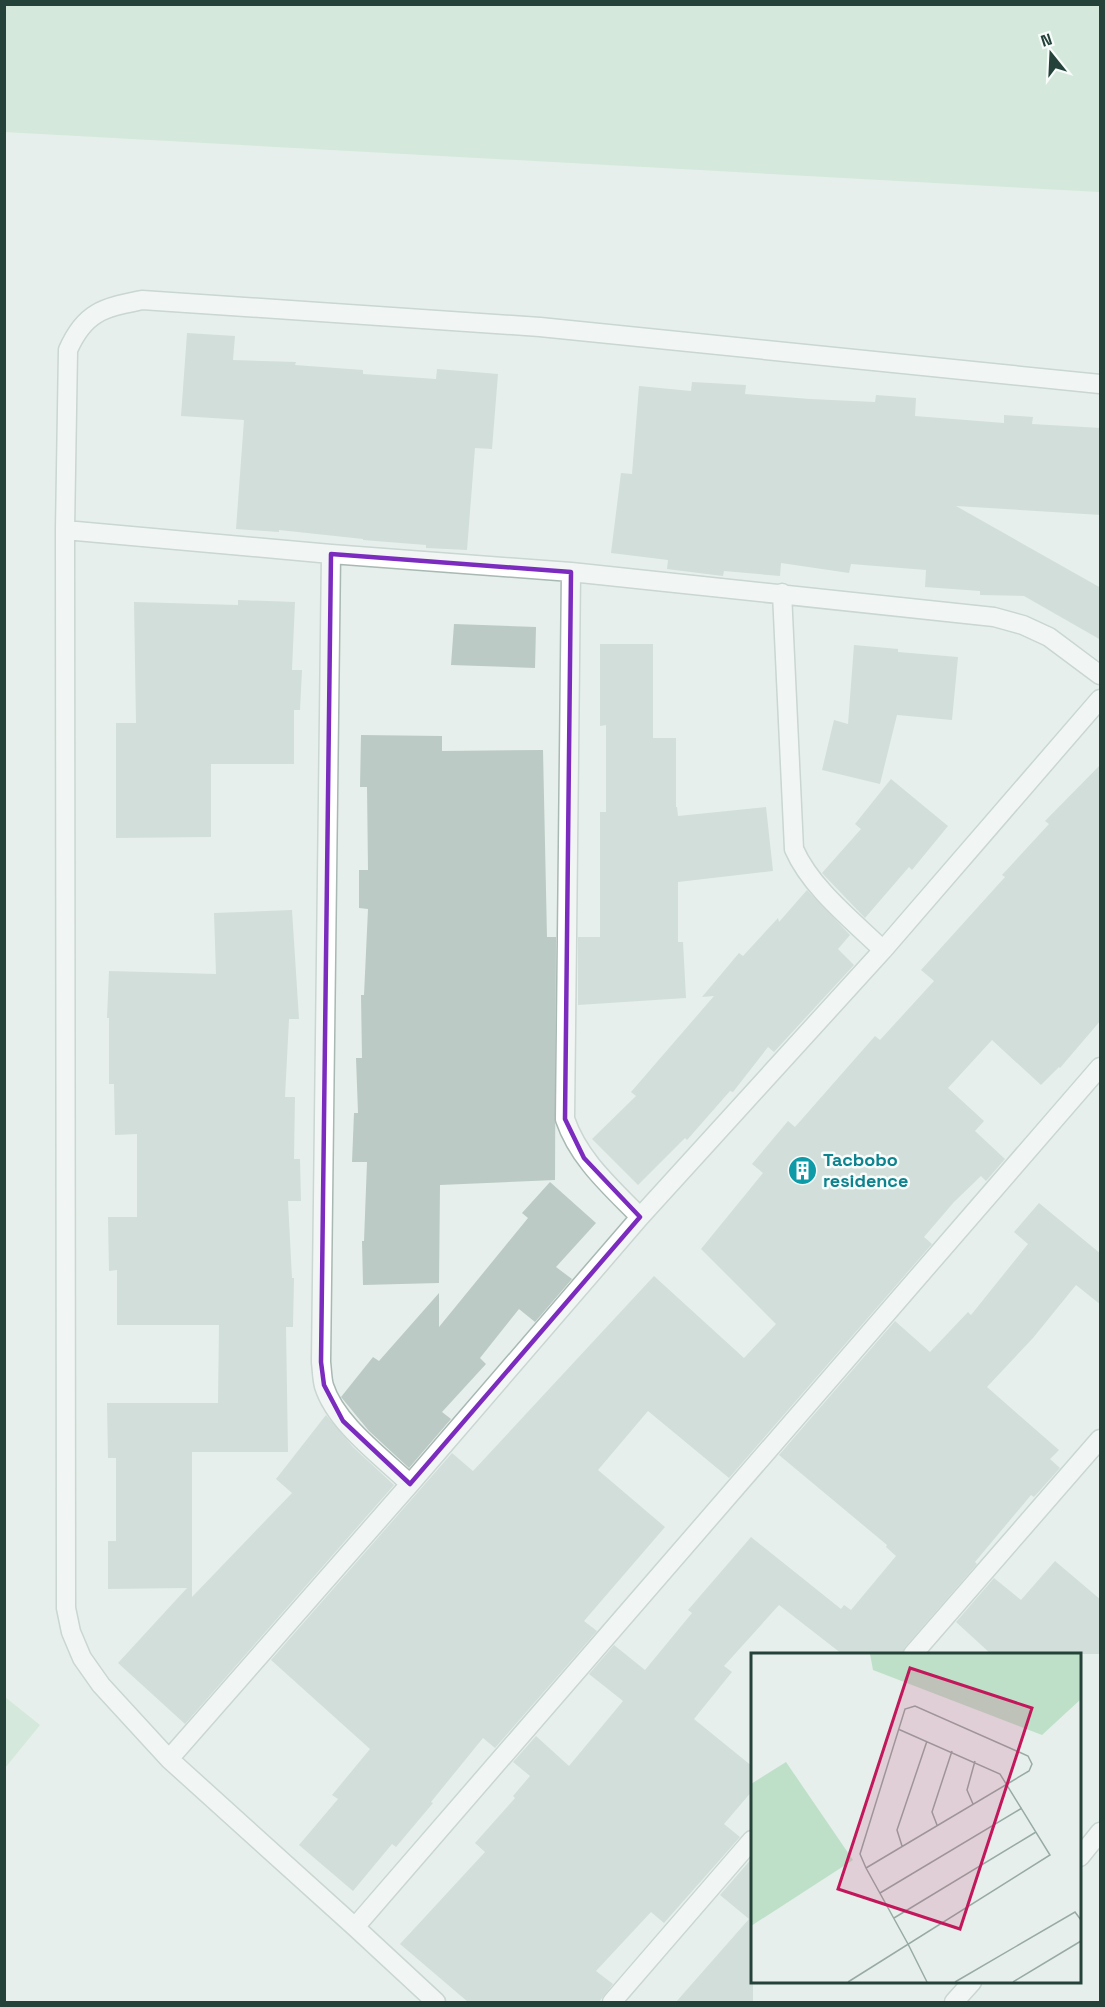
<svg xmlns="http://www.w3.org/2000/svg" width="1105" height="2007" viewBox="0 0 1105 2007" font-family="'Space Grotesk',sans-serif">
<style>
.green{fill:#bfe0c8}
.building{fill:#bbcac4}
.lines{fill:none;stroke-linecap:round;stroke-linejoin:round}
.minor-casing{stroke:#a8b8b2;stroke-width:21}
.minor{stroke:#fff;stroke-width:18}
.marked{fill:none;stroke:#7b2cbf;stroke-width:4.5;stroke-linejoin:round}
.labels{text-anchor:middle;stroke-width:5;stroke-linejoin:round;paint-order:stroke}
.culture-label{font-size:18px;font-weight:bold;fill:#0d838f;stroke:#f7fbf9;text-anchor:start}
.inset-road{fill:none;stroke:#98aaa4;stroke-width:1.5}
.view{fill:#c2185b;fill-opacity:0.15;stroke:#c2185b;stroke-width:3}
.inset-edge{fill:none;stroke:#24423a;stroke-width:3}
</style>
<rect width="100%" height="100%" fill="#e6efeb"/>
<path class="green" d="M 4,5 L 1100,5 L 1100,192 L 5,132 Z
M 5,1697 L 40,1725 L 5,1768 Z"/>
<path class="building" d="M 187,333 L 235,336 L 233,360 L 296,362 L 295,365 L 363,370 L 363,374 L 436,379 L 437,369 L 498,374 L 492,449 L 475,448 L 467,550 L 426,548 L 426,545 L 363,540 L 363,539 L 279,530 L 279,532 L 236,529 L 244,420 L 181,416 Z
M 692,382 L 746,385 L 745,394 L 810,399 L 875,402 L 876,395 L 916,398 L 915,416 L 1004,423 L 1004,415 L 1033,417 L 1032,424 L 1101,428 L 1101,515 L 956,506 L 1101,588 L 1101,640 L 1024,596 L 980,595 L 980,591 L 925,587 L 926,570 L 851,564 L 849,573 L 781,563 L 780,576 L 724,571 L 723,576 L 667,569 L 668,560 L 611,553 L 621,473 L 632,474 L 639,386 L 691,391 Z
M 238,600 L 295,602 L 292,670 L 302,670 L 300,710 L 294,710 L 294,764 L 211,764 L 211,837 L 116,838 L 116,723 L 136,723 L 134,602 L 238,605 Z
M 454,624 L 536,627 L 535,668 L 451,665 Z
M 600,644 L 653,644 L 653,738 L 676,738 L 676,807 L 677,807 L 678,816 L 766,807 L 773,871 L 678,882 L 678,942 L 683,942 L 686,998 L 578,1005 L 578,937 L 600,937 L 600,812 L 606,812 L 606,725 L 600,726 Z
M 854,645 L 898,649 L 898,652 L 958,657 L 952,720 L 897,715 L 880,784 L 822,770 L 834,720 L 848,724 Z
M 361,735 L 442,736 L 442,751 L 543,750 L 547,937 L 556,937 L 555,1180 L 440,1185 L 439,1283 L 363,1285 L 362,1241 L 364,1241 L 367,1162 L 352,1162 L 354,1113 L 358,1113 L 356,1058 L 362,1058 L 361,995 L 364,995 L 368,909 L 359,908 L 359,870 L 368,870 L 367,787 L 360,787 Z
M 1101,764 L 1101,1020 L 1060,1068 L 1059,1067 L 1041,1085 L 992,1040 L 948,1088 L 984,1121 L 975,1131 L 1005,1159 L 986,1181 L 981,1176 L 954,1202 L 924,1237 L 932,1244 L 729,1478 L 648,1411 L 598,1470 L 665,1527 L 584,1621 L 597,1631 L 495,1748 L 483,1738 L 431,1802 L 433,1803 L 396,1847 L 392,1844 L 353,1891 L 299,1845 L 338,1799 L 332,1795 L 370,1749 L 271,1660 L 452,1453 L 473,1471 L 654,1276 L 744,1358 L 776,1324 L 701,1249 L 763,1173 L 752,1164 L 788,1121 L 795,1127 L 875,1036 L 880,1040 L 934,981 L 921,970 L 1005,877 L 1002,875 L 1049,824 L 1045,821 Z
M 891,779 L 948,826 L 912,870 L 909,867 L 865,918 L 822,873 L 861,829 L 855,824 Z
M 807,890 L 850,935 L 838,949 L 854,965 L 774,1052 L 768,1047 L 733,1092 L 730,1091 L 687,1140 L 685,1138 L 638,1185 L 592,1139 L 636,1096 L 631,1092 L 714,996 L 702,997 L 739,953 L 743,956 L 778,918 L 779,922 Z
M 292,910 L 299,1019 L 289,1019 L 285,1097 L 295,1097 L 294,1159 L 300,1159 L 301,1201 L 288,1201 L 292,1278 L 294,1278 L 293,1327 L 286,1327 L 288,1452 L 192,1452 L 192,1597 L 292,1493 L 276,1479 L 326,1415 L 353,1447 L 394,1485 L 185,1724 L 118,1663 L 187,1588 L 108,1589 L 108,1541 L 116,1541 L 116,1458 L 108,1458 L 107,1403 L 218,1403 L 219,1325 L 117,1325 L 117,1270 L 109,1271 L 108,1217 L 137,1217 L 137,1134 L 115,1135 L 114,1084 L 109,1084 L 109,1018 L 107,1018 L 109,971 L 216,974 L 214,913 Z
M 550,1182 L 596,1223 L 556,1267 L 572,1279 L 535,1322 L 519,1309 L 480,1358 L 486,1364 L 442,1412 L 451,1419 L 409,1468 L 369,1431 L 341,1397 L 373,1357 L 379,1361 L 439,1293 L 439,1327 L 528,1218 L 522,1213 Z
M 1039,1203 L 1101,1254 L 1101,1305 L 1076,1285 L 1033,1338 L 987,1387 L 1059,1450 L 1050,1459 L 1060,1468 L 1034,1497 L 1031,1495 L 975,1562 L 977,1564 L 905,1647 L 902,1654 L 842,1654 L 779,1605 L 724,1666 L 732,1672 L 694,1719 L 753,1767 L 753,1790 L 724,1824 L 740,1837 L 664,1923 L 651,1912 L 596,1971 L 613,1984 L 599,2002 L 468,2002 L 400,1944 L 485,1852 L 475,1843 L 515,1798 L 513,1796 L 530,1776 L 513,1762 L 536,1736 L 569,1766 L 623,1701 L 589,1674 L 614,1645 L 645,1670 L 692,1613 L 688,1610 L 751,1537 L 841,1609 L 844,1605 L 851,1610 L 896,1556 L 886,1547 L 887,1545 L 779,1455 L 895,1321 L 930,1352 L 968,1312 L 971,1315 L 1028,1244 L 1014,1232 Z
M 1055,1561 L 1101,1600 L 1101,1654 L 991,1654 L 956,1622 L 994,1578 L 1021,1600 Z
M 753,1857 L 753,2002 L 676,2002 L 749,1919 L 720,1895 Z"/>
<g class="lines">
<defs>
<path id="minor" d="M 65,530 L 331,554 L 571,572 L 994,617 L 1023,625 L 1049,637 L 1100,675
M 331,554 L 321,1362 C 322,1370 322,1379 324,1386 C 336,1424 382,1457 410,1484
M 571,572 L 565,1119 C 579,1160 611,1187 640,1217
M 782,593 L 794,849 C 811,888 852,920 883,950
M 913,1654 L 1100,1439
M 169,1759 L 410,1484 L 640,1217 L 883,950 L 1100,699
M 1080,1857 L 1100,1832
M 355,1927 L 1100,1067
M 436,2002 L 355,1927 L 169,1759 L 101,1685 L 82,1658 L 71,1632 L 66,1608 L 65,530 L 68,350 C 85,311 104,308 142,300 L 540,327 L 1100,384
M 612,2002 L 752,1840
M 954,2002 L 972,1982"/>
</defs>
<use href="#minor" class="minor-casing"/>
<use href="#minor" class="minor"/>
</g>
<path d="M0 0H1105V2007H0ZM 331,554 L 571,572 L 565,1119 L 584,1158 L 640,1217 L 410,1484 L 343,1421 L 324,1385 L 321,1362 Z" fill="#e6efeb" fill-opacity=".55" fill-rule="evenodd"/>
<path class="marked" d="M 331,554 L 571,572 L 565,1119 L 584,1158 L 640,1217 L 410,1484 L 343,1421 L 324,1385 L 321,1362 Z"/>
<defs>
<symbol id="building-disc" viewBox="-11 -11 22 22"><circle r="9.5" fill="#0f9aa8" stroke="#f7fbf9"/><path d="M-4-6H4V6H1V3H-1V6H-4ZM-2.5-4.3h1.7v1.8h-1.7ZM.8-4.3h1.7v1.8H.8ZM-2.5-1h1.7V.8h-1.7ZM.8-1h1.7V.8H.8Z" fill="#fff"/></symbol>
</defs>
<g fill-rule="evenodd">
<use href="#building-disc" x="786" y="1154" width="33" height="33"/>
</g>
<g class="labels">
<g class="culture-label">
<text x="823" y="1166">Tacbobo<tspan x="823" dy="21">residence</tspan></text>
</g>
</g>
<g transform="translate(751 1653)">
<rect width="330" height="330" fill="#e6efeb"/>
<path d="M 119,1 L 330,1 L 330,46 L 291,82 L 122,17 ZM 35,109 L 102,207 L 0,273 L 0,131 Z" fill="#bfe0c8"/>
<path class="inset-road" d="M 222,151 L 216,137 L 224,108M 186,172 L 181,159 L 201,98M 151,193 L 146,177 L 176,88M 115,215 L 278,118 L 281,111 L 277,103 L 164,53 L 154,56 L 109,201 L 115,215 L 157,291 L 176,329M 129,240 L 271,155M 143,265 L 285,179M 97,329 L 299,202 L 249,121 L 147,76M 204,329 L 324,259 L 330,267M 262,329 L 330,288"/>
<path class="view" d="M 159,15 L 281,55 L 209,276 L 87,236 Z"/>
<rect width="330" height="330" class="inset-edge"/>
</g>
<rect width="1105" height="2007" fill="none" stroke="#24423a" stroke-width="12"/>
<g transform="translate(1051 54) rotate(342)" stroke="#f7fbf9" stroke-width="4.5" paint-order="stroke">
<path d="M0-4.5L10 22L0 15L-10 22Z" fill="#24423a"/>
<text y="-9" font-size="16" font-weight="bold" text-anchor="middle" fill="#24423a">N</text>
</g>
</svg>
